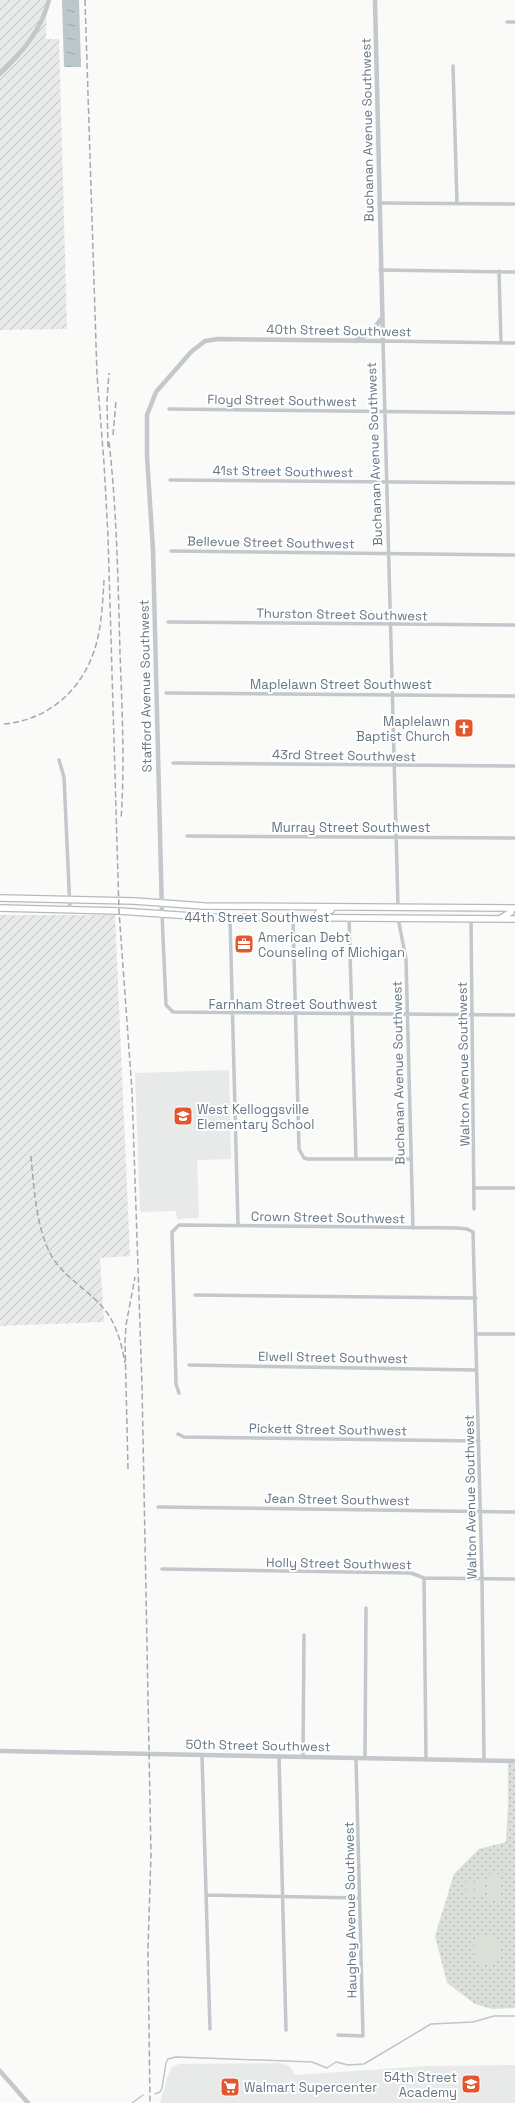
<svg xmlns="http://www.w3.org/2000/svg" width="515" height="2103" viewBox="0 0 515 2103" font-family="'Space Grotesk',sans-serif">
<style>
.built{fill:#e8e9e9}
.industrial{fill:url(#industrial-furrows)}
.park{fill:url(#park-dots)}
.pitch{fill:#dadfd7}
.water{fill:url(#water-ripples)}
.lines{fill:none;stroke-linecap:round;stroke-linejoin:round}
.stream{stroke:#bbc7cb;stroke-width:1.5}
.primary-casing{stroke:#b5babe;stroke-width:8}
.minor{stroke:#c3c8cc;stroke-width:3.5}
.tertiary{stroke:#c3c8cc;stroke-width:4.5}
.primary{stroke:#fff;stroke-width:5.5}
.rail{stroke:#a2aab0;stroke-width:1.5;stroke-dasharray:6 3;stroke-linecap:butt}
.labels{text-anchor:middle;stroke-width:4;stroke-linejoin:round;paint-order:stroke}
.street-label{font-size:13px;fill:#657683;stroke:#fff}
.poi-label{font-size:13px;fill:#657683;stroke:#fff;text-anchor:start}
</style>
<defs>
<pattern id="industrial-furrows" width="10" height="10" patternUnits="userSpaceOnUse"><rect width="10" height="10" fill="#e8e9e9"/><path d="M-1 1l2-2M0 10L10 0M9 11l2-2" fill="none" stroke="#c0c1c2"/></pattern>
<pattern id="park-dots" width="8" height="8" patternUnits="userSpaceOnUse"><rect width="8" height="8" fill="#dadfd7"/><path d="M2 2h.1M6 6h.1" fill="none" stroke="#b4b9b4" stroke-width="1.8" stroke-linecap="round"/></pattern>
<pattern id="water-ripples" width="26" height="14" patternUnits="userSpaceOnUse"><rect width="26" height="14" fill="#bbc7cb"/><path d="M2 4q2-2 4 0t4 0M15 11q2-2 4 0t4 0" fill="none" stroke="#9ca6aa"/></pattern>
</defs>
<rect width="100%" height="100%" fill="#fafaf8"/>
<path class="built" d="M 229,1070 L 231,1159 L 197,1160 L 199,1218 L 177,1219 L 176,1211 L 140,1212 L 135,1073 Z
M 280,2063 L 290,2066 L 295,2075 L 427,2066 L 515,2065 L 515,2103 L 160,2103 L 167,2078 L 172,2067 L 179,2064 Z"/>
<path class="industrial" d="M 0,0 L 47,0 L 46,39 L 59,39 L 67,329 L 0,330 Z
M 0,915 L 115,915 L 130,1256 L 100,1258 L 104,1322 L 0,1326 Z"/>
<path class="park" d="M 508,1761 L 515,1761 L 515,2008 L 492,2009 L 475,2004 L 447,1983 L 435,1936 L 454,1874 L 479,1849 L 506,1842 L 508,1803 Z"/>
<path class="pitch" d="M 487,1874 L 499,1874 L 499,1900 L 488,1900 Z
M 466,1879 L 474,1879 L 474,1895 L 466,1895 Z
M 476,1879 L 484,1879 L 484,1895 L 476,1895 Z
M 477,1936 L 496,1937 L 499,1940 L 499,1959 C 480,1973 468,1956 477,1936 Z"/>
<path class="water" d="M 62,0 L 79,0 L 81,67 L 64,67 Z"/>
<g class="lines">
<path class="stream" d="M 155,2094 L 160,2092 L 162,2088 L 166,2063 L 168,2059 L 176,2057 L 312,2062 L 327,2068 L 336,2062 L 348,2065 L 364,2064 L 431,2024 L 473,2022 L 494,2016 L 515,2016
M 132,2103 L 143,2095"/>
<defs>
<path id="primary" d="M 0,898 L 134,901 L 204,906 L 515,908
M 0,908 L 119,911 L 207,917 L 515,919
M 316,917 L 319,912 L 331,910
M 501,918 L 511,912 L 512,908"/>
</defs>
<use href="#primary" class="primary-casing"/>
<path class="minor" d="M 507,22 L 515,22
M 453,66 L 457,203
M 379,203 L 515,204
M 380,270 L 515,272
M 499,271 L 501,343
M 169,409 L 515,413
M 170,480 L 515,483
M 171,551 L 515,555
M 168,622 L 515,625
M 166,693 L 515,696
M 59,760 L 64,777 L 70,910
M 173,763 L 515,766
M 187,836 L 515,838
M 398,907 L 383,341 L 515,343
M 162,914 L 166,1005 L 173,1012 L 515,1015
M 230,917 L 238,1225
M 349,917 L 356,1159
M 293,918 L 299,1149 L 304,1158 L 308,1159 L 411,1159
M 398,918 L 406,959 L 413,1228
M 471,919 L 474,1209
M 474,1188 L 515,1188
M 195,1295 L 476,1298
M 476,1334 L 515,1334
M 189,1365 L 476,1370
M 179,1393 L 176,1384 L 172,1232 L 179,1225 L 457,1228 L 467,1229 L 473,1232 L 482,1578 L 484,1760
M 178,1434 L 184,1437 L 479,1441
M 158,1507 L 515,1512
M 162,1569 L 411,1573 L 424,1578 L 515,1579
M 424,1578 L 426,1759
M 202,1755 L 210,2029
M 279,1756 L 286,2030
M 303,1757 L 304,1635
M 365,1758 L 366,1608
M 206,1895 L 359,1898
M 338,2035 L 363,2036 L 356,1758"/>
<path class="tertiary" d="M 0,74 C 22,52 41,31 49,0
M 355,341 L 370,333 L 382,318
M 162,914 L 153,550 L 147,456 L 147,415 L 156,392 L 191,352 L 205,341 L 218,339 L 383,341 L 375,0
M 0,1751 L 515,1761
M 0,2071 L 28,2103"/>
<use href="#primary" class="primary"/>
<path class="rail" d="M 85,0 L 97,375 L 104,463 L 108,536 L 119,911 L 132,1091 L 142,1385 L 151,1854 L 148,1949 L 150,2103
M 113,435 L 116,401
M 109,442 C 117,512 118,582 120,653 C 122,708 125,764 121,819
M 108,447 L 107,401 L 109,373
M 4,724 C 55,719 90,682 99,632 C 102,615 103,597 104,580
M 31,1156 C 34,1189 36,1228 52,1257 C 67,1281 95,1293 110,1317 C 118,1331 122,1346 125,1363
M 128,1469 L 125,1342 L 126,1325 L 135,1277"/>
</g>
<defs>
<symbol id="church-square" viewBox="-11 -11 22 22"><rect x="-9" y="-9" width="18" height="18" rx="4" fill="#e4572e" stroke="#fff"/><path d="M-1.2-6h2.4v3.5h3.3v2.4h-3.3V6h-2.4V-.1h-3.3v-2.4h3.3Z" fill="#fff"/></symbol>
<symbol id="office-square" viewBox="-11 -11 22 22"><rect x="-9" y="-9" width="18" height="18" rx="4" fill="#e4572e" stroke="#fff"/><path d="M-6-3h4V-5.5h4V-3h4V5H-6ZM-1-4.5V-3h2v-1.5ZM-6 0V1H6V0Z" fill="#fff"/></symbol>
<symbol id="school-square" viewBox="-11 -11 22 22"><rect x="-9" y="-9" width="18" height="18" rx="4" fill="#e4572e" stroke="#fff"/><path d="M0-5L7-2L0 1L-7-2ZM-4 1L0 2.5L4 1V4Q0 6-4 4Z" fill="#fff"/></symbol>
<symbol id="supermarket-square" viewBox="-11 -11 22 22"><rect x="-9" y="-9" width="18" height="18" rx="4" fill="#e4572e" stroke="#fff"/><path d="M-6-5.5h2.5l.6 2H6L4.5 2H-2.5L-4.4-4H-6ZM-1.5 3.2a1.3 1.3 0 1 0 .1 0ZM3 3.2a1.3 1.3 0 1 0 .1 0Z" fill="#fff"/></symbol>
</defs>
<g fill-rule="evenodd">
<use href="#church-square" x="453" y="717" width="22" height="22"/>
<use href="#office-square" x="233" y="933" width="22" height="22"/>
<use href="#school-square" x="172" y="1105" width="22" height="22"/>
<use href="#school-square" x="460" y="2073" width="22" height="22"/>
<use href="#supermarket-square" x="219" y="2076" width="22" height="22"/>
</g>
<g class="labels">
<g class="street-label">
<text transform="translate(367 130) rotate(-91)" y="5">Buchanan Avenue Southwest</text>
<text transform="translate(339 330) rotate(1)" y="5">40th Street Southwest</text>
<text transform="translate(282 400) rotate(1)" y="5">Floyd Street Southwest</text>
<text transform="translate(374 454) rotate(-92)" y="5">Buchanan Avenue Southwest</text>
<text transform="translate(283 471) rotate(1)" y="5">41st Street Southwest</text>
<text transform="translate(271 542) rotate(1)" y="5">Bellevue Street Southwest</text>
<text transform="translate(342 614) rotate(1)" y="5">Thurston Street Southwest</text>
<text x="341" y="689">Maplelawn Street Southwest</text>
<text transform="translate(145 686) rotate(-91)" y="5">Stafford Avenue Southwest</text>
<text transform="translate(344 755) rotate(1)" y="5">43rd Street Southwest</text>
<text x="351" y="832">Murray Street Southwest</text>
<text x="257" y="922">44th Street Southwest</text>
<text x="293" y="1009">Farnham Street Southwest</text>
<text transform="translate(463 1064) rotate(-91)" y="5">Walton Avenue Southwest</text>
<text transform="translate(398 1073) rotate(-91)" y="5">Buchanan Avenue Southwest</text>
<text transform="translate(328 1217) rotate(1)" y="5">Crown Street Southwest</text>
<text transform="translate(333 1357) rotate(1)" y="5">Elwell Street Southwest</text>
<text transform="translate(328 1429) rotate(1)" y="5">Pickett Street Southwest</text>
<text transform="translate(470 1497) rotate(-91)" y="5">Walton Avenue Southwest</text>
<text transform="translate(337 1499) rotate(1)" y="5">Jean Street Southwest</text>
<text transform="translate(339 1563) rotate(1)" y="5">Holly Street Southwest</text>
<text transform="translate(258 1745) rotate(1)" y="5">50th Street Southwest</text>
<text transform="translate(350 1910) rotate(-91)" y="5">Haughey Avenue Southwest</text>
</g>
<g class="poi-label">
<text x="450" y="726" text-anchor="end">Maplelawn<tspan x="450" dy="15">Baptist Church</tspan></text>
<text x="258" y="942">American Debt<tspan x="258" dy="15">Counseling of Michigan</tspan></text>
<text x="197" y="1114">West Kelloggsville<tspan x="197" dy="15">Elementary School</tspan></text>
<text x="457" y="2082" text-anchor="end">54th Street<tspan x="457" dy="15">Academy</tspan></text>
<text x="244" y="2092">Walmart Supercenter</text>
</g>
</g>
</svg>
